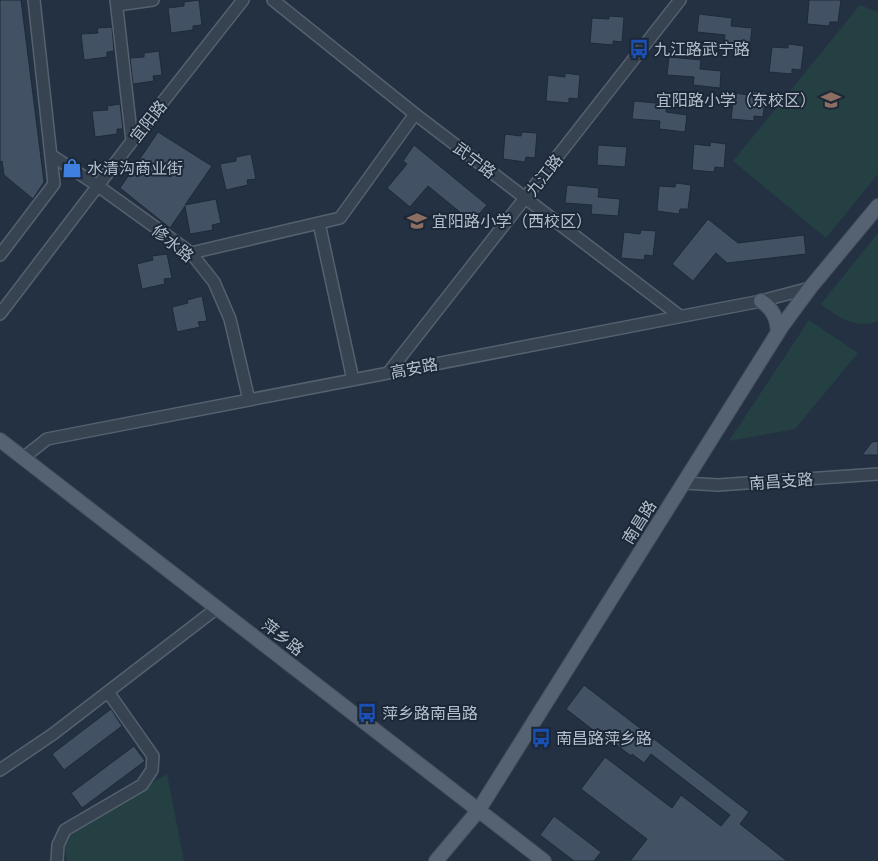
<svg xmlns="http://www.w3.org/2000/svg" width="878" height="861" viewBox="0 0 878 861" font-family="'DM Sans','Noto Sans SC',sans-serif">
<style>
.green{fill:#254043}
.building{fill:#425164;stroke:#1e2a39}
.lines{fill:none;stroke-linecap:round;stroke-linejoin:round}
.minor-casing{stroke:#55616f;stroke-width:14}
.major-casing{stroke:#414c5b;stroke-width:16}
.minor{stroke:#384351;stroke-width:11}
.major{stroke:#556272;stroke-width:14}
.labels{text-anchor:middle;stroke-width:4;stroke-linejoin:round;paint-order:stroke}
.poi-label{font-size:16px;fill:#b4becc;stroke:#1c2837;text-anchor:start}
.street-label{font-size:16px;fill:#b4becc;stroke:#1c2837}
</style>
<rect width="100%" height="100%" fill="#233142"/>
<path class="green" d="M 860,5 L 878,12 L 878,174 L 826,238 L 733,161 Z
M 878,233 L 878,321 C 858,330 837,317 821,304 Z
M 809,320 L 858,353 L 795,429 L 729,441 Z
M 167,774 L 184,861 L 67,861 C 64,849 64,842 70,831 Z"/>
<path class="building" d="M 0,0 L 21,0 L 44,182 L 33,199 L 4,175 L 2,161 L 0,162 Z
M 199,0 L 202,25 L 193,26 L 193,30 L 171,33 L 168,8 L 184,6 L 184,2 Z
M 809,0 L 841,0 L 838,22 L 830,22 L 829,26 L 807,24 Z
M 699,14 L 732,18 L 731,26 L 752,28 L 750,46 L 724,43 L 725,35 L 697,32 Z
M 609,16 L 624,17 L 622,42 L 613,41 L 613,45 L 590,43 L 592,18 L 609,19 Z
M 112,27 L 114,51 L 107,52 L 107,57 L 84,60 L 81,34 L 98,33 L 97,28 Z
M 788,44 L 804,46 L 801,70 L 792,69 L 792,74 L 769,72 L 772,47 L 788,48 Z
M 159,51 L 162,75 L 153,76 L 154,81 L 133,84 L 130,58 L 144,57 L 144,53 Z
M 669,57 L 701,60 L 700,69 L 721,71 L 720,88 L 693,85 L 694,77 L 667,75 Z
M 565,73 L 580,75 L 578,99 L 569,98 L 569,103 L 546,101 L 548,75 L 565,77 Z
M 750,91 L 766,92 L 763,117 L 754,116 L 754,121 L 731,119 L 734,93 L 750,95 Z
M 634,101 L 667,104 L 666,112 L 687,115 L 685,132 L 659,129 L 660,121 L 632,119 Z
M 120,104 L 123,129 L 117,129 L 117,134 L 95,137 L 92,111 L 108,110 L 107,106 Z
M 158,132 L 212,166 L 185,205 L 216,199 L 221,223 L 212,225 L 213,230 L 190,234 L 185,206 L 170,228 L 120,188 Z
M 522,132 L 537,133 L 535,158 L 526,157 L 525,162 L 503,159 L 505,134 L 521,136 Z
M 711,142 L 726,144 L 724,168 L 715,167 L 714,172 L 692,170 L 694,144 L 710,146 Z
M 414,145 L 487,205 L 472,222 L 428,186 L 410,207 L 387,188 L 407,164 L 403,161 Z
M 598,145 L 627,147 L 625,167 L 597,165 Z
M 251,154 L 256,179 L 247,180 L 248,185 L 226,190 L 220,164 L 236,161 L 236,157 Z
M 676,183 L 691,185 L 688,209 L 680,209 L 679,214 L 657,211 L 659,186 L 675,187 Z
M 567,185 L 599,188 L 598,197 L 620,199 L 618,216 L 591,214 L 592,205 L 565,203 Z
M 708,219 L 738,243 L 804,235 L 806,254 L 727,263 L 716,253 L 693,281 L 672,264 Z
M 641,230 L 656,231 L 653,256 L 645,255 L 644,260 L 621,258 L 624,232 L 640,234 Z
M 167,254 L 172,278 L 164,279 L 165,284 L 142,289 L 137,264 L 153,260 L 152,256 Z
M 202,296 L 207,321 L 198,322 L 200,327 L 177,332 L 172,307 L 188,303 L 187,300 Z
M 878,441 L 878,455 L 862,455 L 872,442 Z
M 584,685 L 749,812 L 740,824 L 787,861 L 630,861 L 647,839 L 581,789 L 605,757 L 672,808 L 681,795 L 721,826 L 730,815 L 651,754 L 644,763 L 632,754 L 631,756 L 617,745 L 615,747 L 566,709 Z
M 111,709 L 122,726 L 64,770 L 52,754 Z
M 134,746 L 145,761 L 82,808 L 71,793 Z
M 554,816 L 601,852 L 594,861 L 574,861 L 540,835 Z"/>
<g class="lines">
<defs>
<path id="minor" d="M 116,0 L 132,141
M 273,0 L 415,114 L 680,316
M 117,5 L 153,0
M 51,155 L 98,186 L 191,253 L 214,282 L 230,319 L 249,400
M 319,223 L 353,380
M 191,253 L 340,218 L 415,114
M 0,255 L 54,184 L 34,0
M 0,314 L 132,141 L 243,0
M 388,373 L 680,0
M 23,458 L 47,439 L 761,301 L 810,288
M 684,483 L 718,485 L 878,474
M 0,770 L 53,734 L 217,608
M 57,861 L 58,845 L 65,830 L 142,785 L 152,770 L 153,756 L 108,692"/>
<path id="major" d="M 761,301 C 773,309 777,318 778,332
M 0,440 L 544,861
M 436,861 L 478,811 L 782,326 L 810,288 L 878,206"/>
</defs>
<use href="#minor" class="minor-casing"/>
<use href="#major" class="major-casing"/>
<use href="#minor" class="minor"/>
<use href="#major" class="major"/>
</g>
<defs>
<symbol id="bus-bare" viewBox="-9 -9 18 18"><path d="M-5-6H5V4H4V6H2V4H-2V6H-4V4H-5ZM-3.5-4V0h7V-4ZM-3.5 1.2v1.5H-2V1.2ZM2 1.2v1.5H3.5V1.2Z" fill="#1a4fb4" stroke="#1c2837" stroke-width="2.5" paint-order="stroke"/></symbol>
<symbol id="school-bare" viewBox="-9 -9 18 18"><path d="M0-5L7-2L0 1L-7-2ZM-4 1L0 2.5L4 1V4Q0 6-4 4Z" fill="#8d6e63" stroke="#1c2837" stroke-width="2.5" paint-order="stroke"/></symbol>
<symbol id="shop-bare" viewBox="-9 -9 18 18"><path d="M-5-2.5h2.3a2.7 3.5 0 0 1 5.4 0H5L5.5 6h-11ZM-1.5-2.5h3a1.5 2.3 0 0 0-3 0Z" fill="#3f7fe0" stroke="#1c2837" stroke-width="2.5" paint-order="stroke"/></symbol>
</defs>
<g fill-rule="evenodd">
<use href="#bus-bare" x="625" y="35" width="28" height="28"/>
<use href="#school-bare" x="817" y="86" width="28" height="28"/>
<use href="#shop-bare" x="58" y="154" width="28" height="28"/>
<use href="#school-bare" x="403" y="207" width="28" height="28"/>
<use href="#bus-bare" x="353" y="699" width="28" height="28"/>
<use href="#bus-bare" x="527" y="724" width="28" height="28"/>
</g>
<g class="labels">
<g class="poi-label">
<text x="654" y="55">九江路武宁路</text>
<text x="816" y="106" text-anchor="end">宜阳路小学（东校区）</text>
<text x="87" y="174">水清沟商业街</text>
<text x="432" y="227">宜阳路小学（西校区）</text>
<text x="382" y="719">萍乡路南昌路</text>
<text x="556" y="744">南昌路萍乡路</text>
</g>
<g class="street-label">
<text transform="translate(148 121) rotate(-52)" y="6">宜阳路</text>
<text transform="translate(475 160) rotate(37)" y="6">武宁路</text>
<text transform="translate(544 175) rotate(-52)" y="6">九江路</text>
<text transform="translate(173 243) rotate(39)" y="6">修水路</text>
<text transform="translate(414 368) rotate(-11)" y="6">高安路</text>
<text transform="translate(781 481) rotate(-4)" y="6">南昌支路</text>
<text transform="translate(639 522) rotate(-58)" y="6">南昌路</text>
<text transform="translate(283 637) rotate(38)" y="6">萍乡路</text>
</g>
</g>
</svg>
